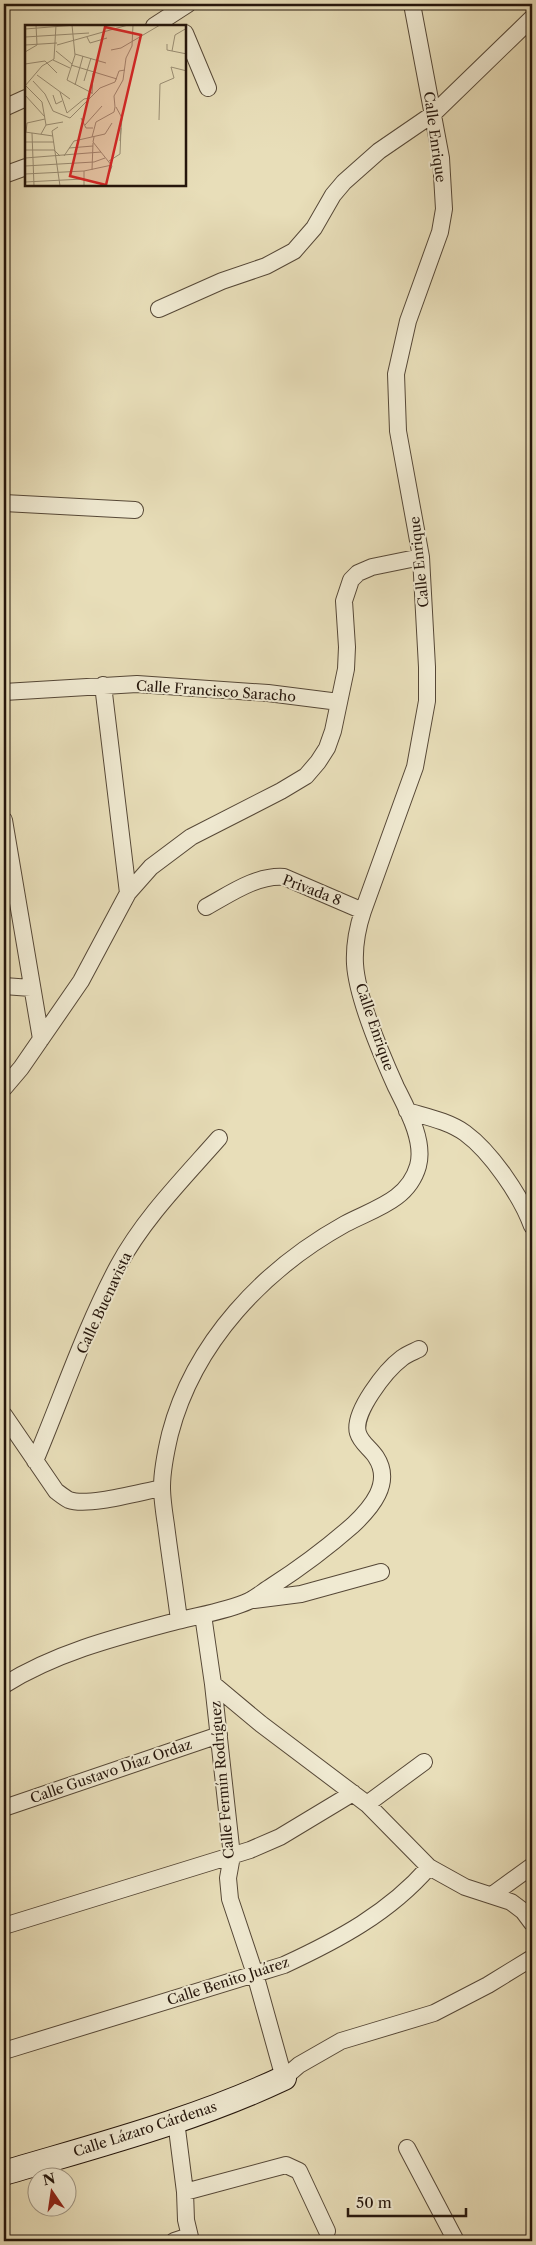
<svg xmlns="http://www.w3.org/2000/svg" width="536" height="2245" viewBox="0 0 536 2245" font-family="'Libre Caslon Text',serif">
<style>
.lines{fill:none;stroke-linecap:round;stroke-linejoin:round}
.street-casing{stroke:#564837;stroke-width:18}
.secondary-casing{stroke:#25160c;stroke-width:26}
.street{stroke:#f0ead2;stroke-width:16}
.secondary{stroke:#f0ead2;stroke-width:24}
.labels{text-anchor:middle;stroke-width:4;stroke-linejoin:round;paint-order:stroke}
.street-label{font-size:14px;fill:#25160c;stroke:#f0ead2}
.inset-road{fill:none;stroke:#9a8e74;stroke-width:1}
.view{fill:#d62828;fill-opacity:0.15;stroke:#d62828;stroke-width:2.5}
.inset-edge{fill:none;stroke:#25160c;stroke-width:2.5}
</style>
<rect width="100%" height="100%" fill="#e8deb9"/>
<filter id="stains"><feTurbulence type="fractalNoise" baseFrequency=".004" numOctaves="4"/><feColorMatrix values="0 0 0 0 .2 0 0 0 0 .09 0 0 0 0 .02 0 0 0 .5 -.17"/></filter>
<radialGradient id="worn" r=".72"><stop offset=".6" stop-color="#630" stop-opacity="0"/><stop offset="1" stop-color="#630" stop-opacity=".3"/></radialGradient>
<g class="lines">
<defs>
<path id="street" d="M 154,26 L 188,4
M 185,33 L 208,88
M 4,108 L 26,98
M 4,175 L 26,167
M 159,309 L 222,281 L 266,266 L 294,251 L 314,228 L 333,195 L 344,182 L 379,151 L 433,114 L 532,18
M 4,503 L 135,510
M 103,685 L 128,893
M 4,692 L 137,684 L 268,693 L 339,702
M 4,820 L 41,1039
M 206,907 C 230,894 256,875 284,877 L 363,911
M 4,986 L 31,988
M 4,1088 L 21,1068 L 81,981 L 128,893 L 151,867 L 191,837 L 281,791 L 306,776 L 318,762 L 327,748 L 333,731 L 346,669 L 347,647 L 344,601 L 351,580 L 358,573 L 372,567 L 421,557
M 407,1111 C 427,1117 448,1121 465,1133 C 491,1152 521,1196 532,1226
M 4,1415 L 56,1491 C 60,1494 65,1498 69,1500 C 88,1507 140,1492 162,1488
M 35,1461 C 62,1397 85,1328 118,1266 C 144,1218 183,1179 219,1138
M 254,1600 L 301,1594 L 381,1572
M 203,1615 L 213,1684 L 261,1724 L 367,1804 L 429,1867 L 465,1887 L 511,1902 L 523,1911 L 532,1923
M 179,1620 C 175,1588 170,1557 166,1525 C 164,1512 162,1499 162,1487 C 162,1469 166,1451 170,1434 C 194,1342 264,1269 345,1224 C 373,1209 408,1201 418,1166 C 425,1141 407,1109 396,1087 C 382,1056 357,997 355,964 C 354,945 357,929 363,911 L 415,767 L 427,701 L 427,667 L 421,557 L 398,431 L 396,374 L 408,321 L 440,232 L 444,209 L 441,158 L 412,4
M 213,1684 L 232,1856 L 228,1878 L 230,1899 L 255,1974 L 284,2078 L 299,2065 L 341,2041 L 434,2013 L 488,1985 L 532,1958
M 4,1685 C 57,1652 117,1637 177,1621 C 200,1615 227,1611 249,1601 C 257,1597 264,1591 272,1586 C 300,1568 328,1547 353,1525 C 371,1508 393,1483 376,1457 C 370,1448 361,1443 358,1433 C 352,1413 386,1370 402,1358 C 407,1354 413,1352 419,1349
M 367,1804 L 424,1762
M 4,1808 L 219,1735
M 492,1895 L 532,1866
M 4,1926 L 250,1850 L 280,1837 L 353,1793
M 4,2051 L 284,1965 C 338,1940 389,1913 429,1867
M 176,2121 L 185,2192 L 186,2220 L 191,2241
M 407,2148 L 456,2241
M 185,2192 L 286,2165 L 299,2171 L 327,2231
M 174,2241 L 189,2236"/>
<path id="secondary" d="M 4,2173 C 98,2145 195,2120 284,2078"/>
</defs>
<use href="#street" class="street-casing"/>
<use href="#secondary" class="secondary-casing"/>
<use href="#street" class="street"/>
<use href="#secondary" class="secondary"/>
</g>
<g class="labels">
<g class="street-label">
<text transform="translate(435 137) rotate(82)" y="5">Calle Enrique</text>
<text transform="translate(419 562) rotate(-96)" y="5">Calle Enrique</text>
<text transform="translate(216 691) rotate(4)" y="5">Calle Francisco Saracho</text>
<text transform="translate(312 890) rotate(21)" y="5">Privada 8</text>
<text transform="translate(375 1027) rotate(71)" y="5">Calle Enrique</text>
<text transform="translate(104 1303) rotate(-65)" y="5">Calle Buenavista</text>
<text transform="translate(111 1771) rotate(-19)" y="5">Calle Gustavo Díaz Ordaz</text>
<text transform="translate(222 1780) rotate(-95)" y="5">Calle Fermín Rodríguez</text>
<text transform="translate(228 1981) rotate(-18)" y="5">Calle Benito Juárez</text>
<text transform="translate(145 2129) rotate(-18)" y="5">Calle Lázaro Cárdenas</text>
</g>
</g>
<g transform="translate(25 25)">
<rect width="161" height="161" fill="#e8deb9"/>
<path class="inset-road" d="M 47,0 L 50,30 L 42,55 L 67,68M 0,4 L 51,0M 0,12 L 64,8M 62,12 L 65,18 L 82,13M 142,19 L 142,25 L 162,29M 0,20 L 32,18M 32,20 L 103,0M 86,25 L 96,23 L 135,0M 31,26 L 47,39M 147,26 L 150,10 L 162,3M 0,27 L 12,20 L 11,0M 50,29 L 81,38M 28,35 L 45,43M 0,39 L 20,36 L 32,48M 46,40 L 92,54M 146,42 L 162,46M 12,50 L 45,74M 8,56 L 20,69 L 28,86 L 45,93 L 75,63 L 90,57 L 94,46 L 100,45M 59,56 L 66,33M 50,60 L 58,31M 0,61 L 17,41 L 29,34 L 31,0M 1,61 L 17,77 L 21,100M 35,67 L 42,88 L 59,74 L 64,73M 67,69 L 68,48M 0,70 L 20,92M 28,70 L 31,79 L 37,76M 90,82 L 89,71 L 98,55 L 101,33 L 107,21 L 108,0M 91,82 L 97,93 L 95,116M 56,93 L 61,103 L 68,103M 134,95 L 135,59 L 149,53 L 146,42M 60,100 L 77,81M 33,102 L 27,106 L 35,161M 0,107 L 28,111M 1,107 L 2,98 L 20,94M 7,108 L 9,161M 16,109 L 21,100 L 38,97M 67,112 L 71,97 L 89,87 L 90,82M 69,112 L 68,117 L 87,141 L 84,149M 0,117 L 29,117M 44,123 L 68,121M 0,125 L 29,125 L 35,131M 39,131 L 49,116 L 80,109 L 87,98M 0,133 L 76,127M 84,136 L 95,129 L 96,103M 0,141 L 69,137 L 80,133M 67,145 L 68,118M 59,146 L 59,161M 0,149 L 59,146 L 87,140M 0,157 L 58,154"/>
<path class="view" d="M 80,2 L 116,10 L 81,160 L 45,151 Z"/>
<rect width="161" height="161" class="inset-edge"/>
</g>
<rect width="536" height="2245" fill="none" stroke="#e8deb9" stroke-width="20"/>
<rect x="5" y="5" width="526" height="2235" fill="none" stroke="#25160c" stroke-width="2.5"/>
<rect x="10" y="10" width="516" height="2225" fill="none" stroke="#25160c"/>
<g transform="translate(52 2192) rotate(347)"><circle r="24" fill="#f0ead2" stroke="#9f9583"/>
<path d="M0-4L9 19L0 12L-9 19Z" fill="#8f2418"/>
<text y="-8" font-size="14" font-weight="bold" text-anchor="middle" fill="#25160c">N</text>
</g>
<path d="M348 2208v8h118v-8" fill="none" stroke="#25160c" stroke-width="2.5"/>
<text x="356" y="2208" font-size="15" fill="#25160c" stroke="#f0ead2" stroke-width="4" paint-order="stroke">50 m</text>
<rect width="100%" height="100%" filter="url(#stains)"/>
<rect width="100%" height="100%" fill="url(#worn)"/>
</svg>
